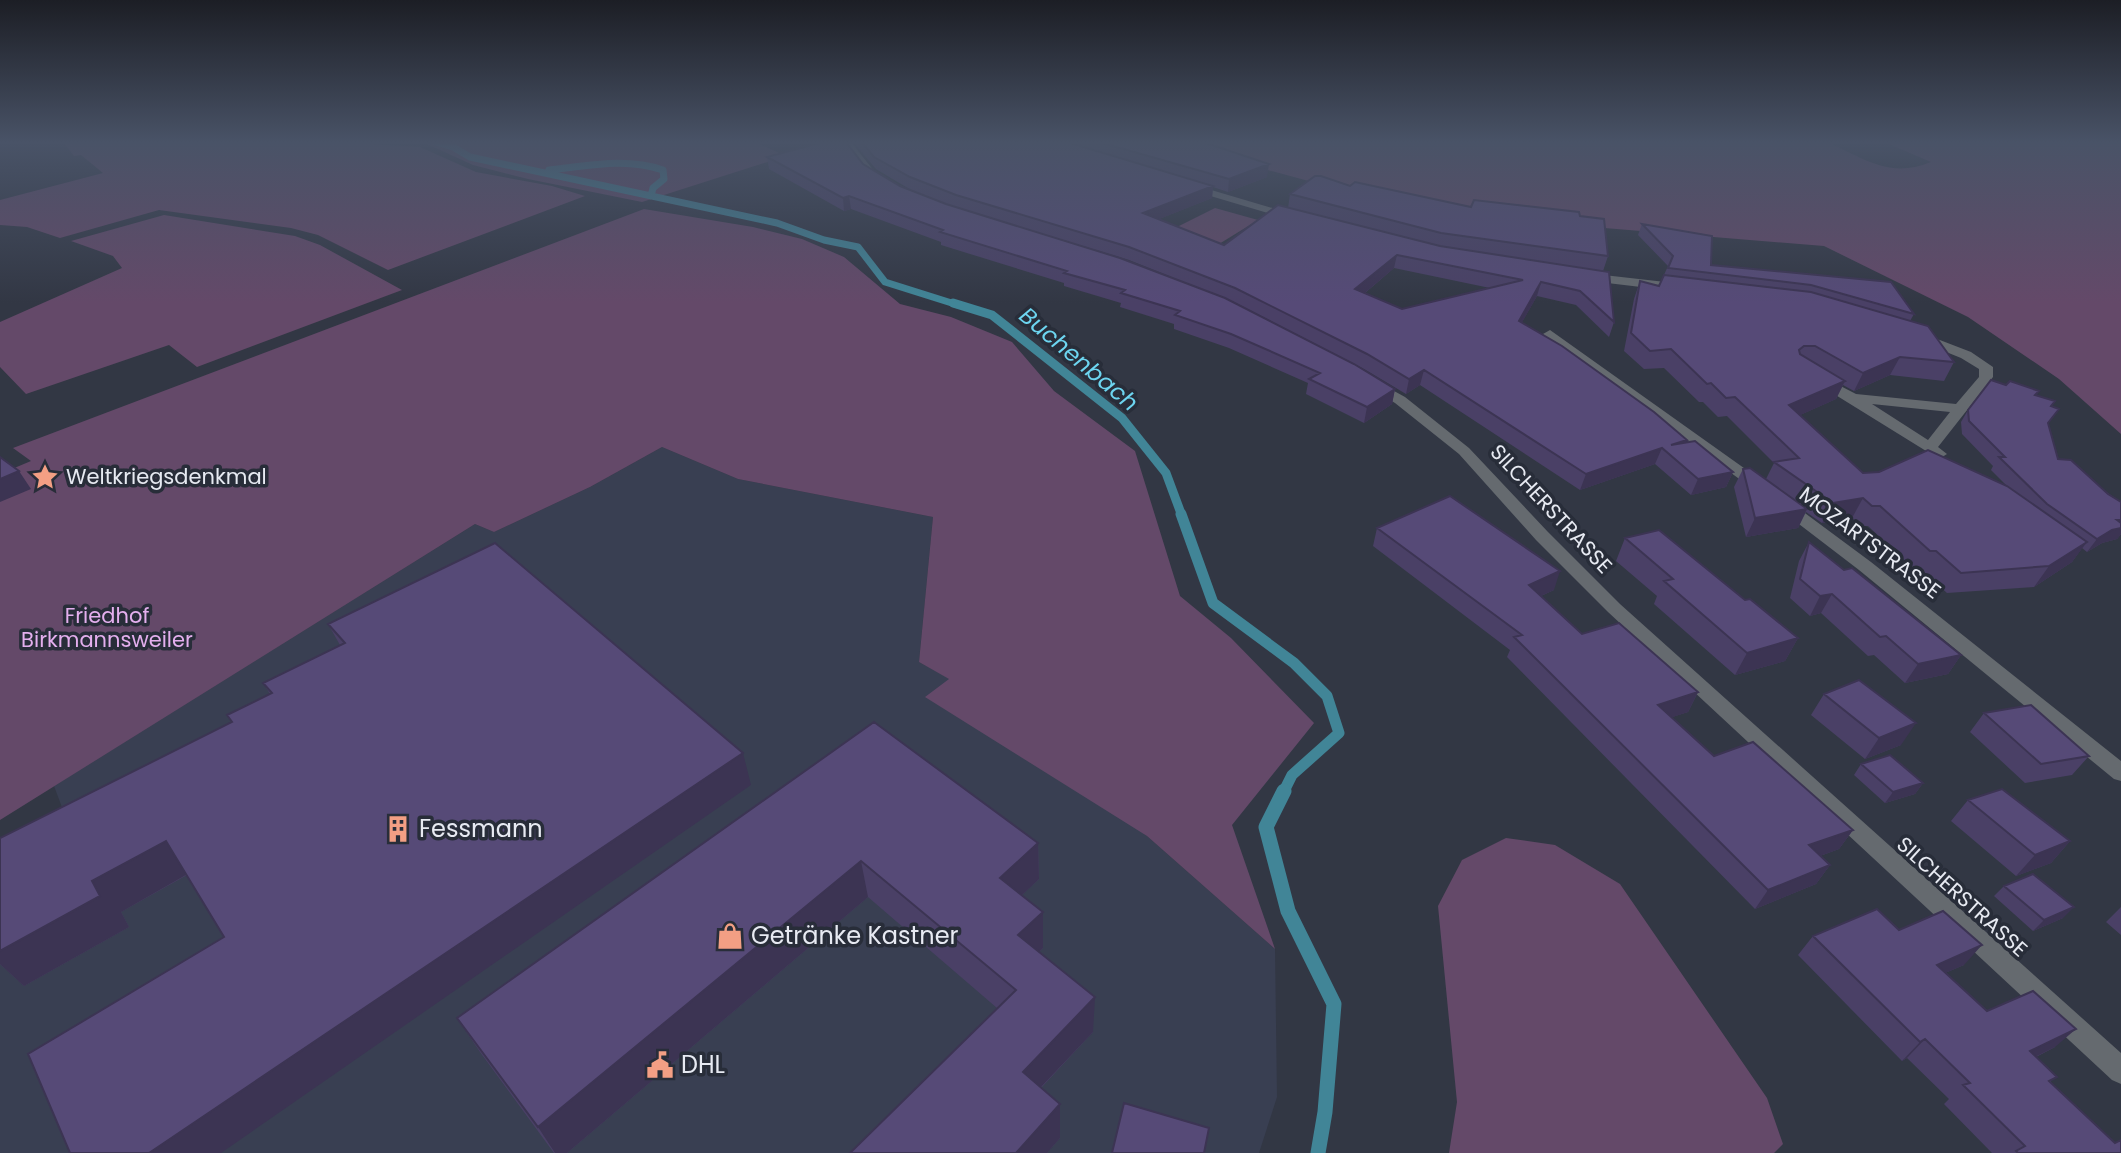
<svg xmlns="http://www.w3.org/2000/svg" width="2121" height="1153" viewBox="0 0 2121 1153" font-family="Poppins,sans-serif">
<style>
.built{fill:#393f52}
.green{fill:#644969}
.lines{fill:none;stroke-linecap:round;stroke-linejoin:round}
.stream-far3{stroke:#418597;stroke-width:7}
.stream-far2{stroke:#418597;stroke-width:9}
.stream-far1{stroke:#418597;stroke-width:11}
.stream{stroke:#418597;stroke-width:15}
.street{fill:#656a6f;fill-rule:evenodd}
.wall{fill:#4a4066;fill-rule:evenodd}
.shaded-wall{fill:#3c3453}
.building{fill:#564a77;stroke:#3c3453;stroke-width:2;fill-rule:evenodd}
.labels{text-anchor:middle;stroke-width:7;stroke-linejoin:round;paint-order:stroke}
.poi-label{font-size:21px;fill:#e7eaf2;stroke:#282d39;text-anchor:start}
.street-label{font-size:21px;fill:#e7eaf2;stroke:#282d39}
.park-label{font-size:21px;fill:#e4afee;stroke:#282d39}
.water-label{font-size:23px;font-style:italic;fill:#6dd5f0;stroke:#282d39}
.near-poi-label{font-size:24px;fill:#e7eaf2;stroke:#282d39;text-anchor:start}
</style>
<rect width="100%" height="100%" fill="#323744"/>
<path class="built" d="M 662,447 L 738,479 L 933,517 L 919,662 L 950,679 L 1147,836 L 1275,949 L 1277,1097 L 1259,1153 L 0,1153 L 0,852 L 63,810 L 54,786 L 475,524 L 494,532 L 590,487 Z"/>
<path class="green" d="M 63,142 L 340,142 L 420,147 L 476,172 L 552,186 L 585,196 L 388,270 L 318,235 L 291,228 L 159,210 L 60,238 L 27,227 L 0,225 L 0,200 L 103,173 L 81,155 L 74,156 Z
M 402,142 L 755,142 L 786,156 L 642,202 L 528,179 L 473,165 L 427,144 Z
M 1164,142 L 1827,142 C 1866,159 1889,179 1931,162 L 1884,142 L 2121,142 L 2121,434 L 2059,379 L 1968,317 L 1824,246 L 1544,223 L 1327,186 Z
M 1215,208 L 1258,220 L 1219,244 L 1173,229 Z
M 644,209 L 753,227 L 802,239 L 844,257 L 900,304 L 951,317 L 1012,342 L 1054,391 L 1135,451 L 1180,596 L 1231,638 L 1314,723 L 1232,825 L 1275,949 L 1147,836 L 925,697 L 949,679 L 919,662 L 933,517 L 738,479 L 662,447 L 590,487 L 494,532 L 475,524 L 0,820 L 0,474 L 31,461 L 13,448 Z
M 164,215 L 295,236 L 320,245 L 402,290 L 197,367 L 169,345 L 26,394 L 0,367 L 0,322 L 122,268 L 113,256 L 71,241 Z
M 1506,838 L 1555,845 L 1620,884 L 1767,1098 L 1783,1144 L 1774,1153 L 1449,1153 L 1457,1102 L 1438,906 L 1462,860 Z"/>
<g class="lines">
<path class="stream-far3" d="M 436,142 L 453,147 L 470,157 L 777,223 L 824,240 L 858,247 L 885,282 L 958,305
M 549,170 C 587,166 626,157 663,170 L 664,179 L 653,188 L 651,196"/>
<path class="stream-far2" d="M 953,303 L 992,315 L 1122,418 L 1166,473 L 1182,516"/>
<path class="stream-far1" d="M 1181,514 L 1213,603 L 1294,663 L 1327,696 L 1339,733 L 1292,775 L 1283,793"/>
<path class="stream" d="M 1284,791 L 1266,827 L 1288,911 L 1334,1004 L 1325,1112 L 1318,1153"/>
<path class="street" d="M 841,142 L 851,142 L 874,171 L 885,178 L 885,182 C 865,183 851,156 841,142 Z
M 1191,184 L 1296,215 L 1297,217 L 1288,219 L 1187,189 L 1186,187 Z
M 1586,273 L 1683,284 L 1689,288 L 1683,292 L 1582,280 L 1582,274 Z
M 1550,330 L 1765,483 L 1767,486 L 1765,489 L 1753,489 L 1545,337 L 1543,334 Z
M 1919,332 L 1971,352 L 1993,367 L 1993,377 L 1938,447 L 1947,454 L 1939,459 L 1813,381 L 1820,377 L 1825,378 L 1856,394 L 1956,404 L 1979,377 L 1979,369 L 1961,358 L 1914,339 L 1912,336 ZM 1872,404 L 1950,412 L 1928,440 Z
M 1374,380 L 1405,397 L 1469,448 L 1548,532 L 1620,604 L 2121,1053 L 2121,1084 L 2112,1080 L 1608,612 L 1536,540 L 1459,454 L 1395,403 L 1369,387 L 1367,384 Z
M 1784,500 L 1790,502 L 1871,562 L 2121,761 L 2121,781 L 2114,779 L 1859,570 L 1778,508 L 1776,505 L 1778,502 Z"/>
</g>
<path class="wall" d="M 810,142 L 846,142 L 863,164 L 900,186 L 911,190 L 876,169 L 853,142 L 1203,142 L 1267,177 L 1228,192 L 1213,187 L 1212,198 L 1159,219 L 1224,245 L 1288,208 L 1290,194 L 1350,186 L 1471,207 L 1580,216 L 1608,256 L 1603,271 L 1614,322 L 1609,337 L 1576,305 L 1537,296 L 1522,322 L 1686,443 L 1733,472 L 1726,487 L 1691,495 L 1655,464 L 1580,490 L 1420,385 L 1406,394 L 1364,369 L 1234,302 L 1129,260 L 1076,244 L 1395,389 L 1392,404 L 1364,423 L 1306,394 L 1308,383 L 1229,348 L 1174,329 L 1174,324 L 1120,307 L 1121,303 L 1064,286 L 1064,283 L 941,245 L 941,242 L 851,209 L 844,211 L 769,169 L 767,157 L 815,144 ZM 1394,268 L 1490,288 L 1402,309 L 1365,293 Z
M 1642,224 L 1711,265 L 1891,282 L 1914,314 L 1910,321 L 1954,362 L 1944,381 L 1890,375 L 1854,391 L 1843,385 L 1836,399 L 1800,415 L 1863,473 L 2010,489 L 1991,470 L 1993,466 L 1962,434 L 1961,422 L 1968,410 L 2006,385 L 2039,391 L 2036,395 L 2052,407 L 2048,425 L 2058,459 L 2121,502 L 2121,534 L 2117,539 L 2102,543 L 2087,552 L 2082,548 L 2072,562 L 2034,587 L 1947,593 L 1923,571 L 1917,572 L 1868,526 L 1861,526 L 1852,518 L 1822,523 L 1806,512 L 1798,528 L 1746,537 L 1734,487 L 1743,469 L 1766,479 L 1774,463 L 1727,416 L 1718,417 L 1703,402 L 1699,402 L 1664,368 L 1644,369 L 1624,351 L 1634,299 L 1640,281 L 1659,286 L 1668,266 L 1638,235 Z
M 1377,528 L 1554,590 L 1541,596 L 1582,634 L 1698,692 L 1688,712 L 1672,717 L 1714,756 L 1853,830 L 1839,849 L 1820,856 L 1830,865 L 1816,884 L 1755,909 L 1507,657 L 1510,650 L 1373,546 Z
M 1625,538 L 1745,600 L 1798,638 L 1785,661 L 1735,675 L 1654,604 L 1657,596 L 1616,561 Z
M 1809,542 L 1844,570 L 1961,655 L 1948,674 L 1905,683 L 1874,655 L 1868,656 L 1821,613 L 1810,616 L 1790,598 L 1799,561 Z
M 328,624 L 751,785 L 224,937 L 187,875 L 121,912 L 129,927 L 24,986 L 0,964 L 0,838 L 232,722 L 270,694 L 263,683 L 340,645 Z
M 1824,694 L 1901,745 L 1865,759 L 1811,715 Z
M 1984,713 L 2089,756 L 2072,775 L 2025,783 L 1970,732 Z
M 874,722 L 1038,843 L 1039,879 L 1022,895 L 1043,912 L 1043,948 L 1039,952 L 1093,1032 L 1041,1088 L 1060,1138 L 1047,1153 L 850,1153 L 997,1008 L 868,897 L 567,1153 L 554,1153 L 480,1052 L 457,1018 Z
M 1861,764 L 1923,783 L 1915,794 L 1885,803 L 1854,775 Z
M 1968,800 L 2070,841 L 2051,863 L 2016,876 L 1951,821 Z
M 2004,886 L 2063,918 L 2033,931 L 1994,896 Z
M 2121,907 L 2121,935 L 2106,922 Z
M 1899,930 L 1964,965 L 1945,973 L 1987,1011 L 2055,1047 L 2036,1057 L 2051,1082 L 2121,1153 L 1992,1153 L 1944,1104 L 1949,1099 L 1907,1058 L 1902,1061 L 1798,955 L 1813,936 Z"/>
<path class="shaded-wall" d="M 1269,164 L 1267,177 L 1228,192 L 1229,179 Z
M 1213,186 L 1212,198 L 1142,226 L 1143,213 Z
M 849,196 L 851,209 L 844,211 L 843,198 Z
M 1397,255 L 1394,268 L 1353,303 L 1355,289 Z
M 1541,282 L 1537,296 L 1515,335 L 1519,321 Z
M 1900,357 L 1890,375 L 1854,391 L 1863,373 Z
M 1424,370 L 1420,385 L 1406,394 L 1409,379 Z
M 1845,381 L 1836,399 L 1780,424 L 1789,405 Z
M 1395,389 L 1392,404 L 1364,423 L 1367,407 Z
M 1662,448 L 1655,464 L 1580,490 L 1586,474 Z
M 19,471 L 31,489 L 0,502 L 0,479 Z
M 1733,472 L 1726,487 L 1691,495 L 1698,479 Z
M 1863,498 L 1852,518 L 1822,523 L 1833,503 Z
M 1807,509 L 1798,528 L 1746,537 L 1755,518 Z
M 2117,520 L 2121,520 L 2121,534 L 2117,539 L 2102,543 L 2087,552 L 2097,539 Z
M 2087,542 L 2072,562 L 2034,587 L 2049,566 Z
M 1560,571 L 1554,590 L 1523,604 L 1529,585 Z
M 1832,594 L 1821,613 L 1810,616 L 1820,596 Z
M 1798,638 L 1785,661 L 1735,675 L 1747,653 Z
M 1961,655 L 1948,674 L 1905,683 L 1918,664 Z
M 1698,692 L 1688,712 L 1649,725 L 1658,705 Z
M 1916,723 L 1901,745 L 1865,759 L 1879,738 Z
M 743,753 L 751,785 L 221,1153 L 149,1153 Z
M 1923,783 L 1915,794 L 1885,803 L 1893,792 Z
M 1853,830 L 1839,849 L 1795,865 L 1809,845 Z
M 166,841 L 191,872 L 121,912 L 129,927 L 24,986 L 0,964 L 0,951 L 92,881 Z
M 2070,841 L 2051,863 L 2016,876 L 2035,855 Z
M 1038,843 L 1039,879 L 1002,914 L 1000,878 Z
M 861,861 L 868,897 L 567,1153 L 555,1153 L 538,1127 Z
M 1830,865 L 1816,884 L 1755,909 L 1768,890 Z
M 2074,907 L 2063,918 L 2033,931 L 2044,920 Z
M 1043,912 L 1043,948 L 1020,971 L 1018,935 Z
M 1982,945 L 1964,965 L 1919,984 L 1937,965 Z
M 1095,997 L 1093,1032 L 1024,1105 L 1023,1072 Z
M 2076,1029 L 2055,1047 L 2009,1070 L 2030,1051 Z
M 1925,1039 L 1907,1058 L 1902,1061 L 1920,1042 Z
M 1060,1104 L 1060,1138 L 1047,1153 L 1016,1153 Z"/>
<path class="building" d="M 823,142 L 846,142 L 863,164 L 900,186 L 946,204 L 1120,258 L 1225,298 L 1354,364 L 1395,389 L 1367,407 L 1309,379 L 1320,373 L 1231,334 L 1175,315 L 1180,311 L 1121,293 L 1125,290 L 1064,273 L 1067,271 L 940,232 L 943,230 L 849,196 L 843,198 L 767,157 Z
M 862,142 L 1067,142 L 1213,186 L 1143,213 L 1224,245 L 1278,205 L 1440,246 L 1609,272 L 1614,322 L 1580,291 L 1541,282 L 1519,321 L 1562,346 L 1654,412 L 1687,440 L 1671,445 L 1695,441 L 1733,472 L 1698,479 L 1662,448 L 1586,474 L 1424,370 L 1409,379 L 1367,354 L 1235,288 L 1129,247 L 956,195 L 910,177 L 874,157 ZM 1397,255 L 1523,280 L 1402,309 L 1355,289 Z
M 1099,142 L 1203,142 L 1269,164 L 1229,179 Z
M 1315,176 L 1321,176 L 1350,186 L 1355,182 L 1471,207 L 1474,200 L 1579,212 L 1580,216 L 1604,219 L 1608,256 L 1441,233 L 1290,194 Z
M 1642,224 L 1712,236 L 1711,265 L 1891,282 L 1914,314 L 1811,285 L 1668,268 L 1673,256 Z
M 1664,275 L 1811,292 L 1928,326 L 1954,362 L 1900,357 L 1863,373 L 1815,346 L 1804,346 L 1799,350 L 1800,354 L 1845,381 L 1789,405 L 1863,473 L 1879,472 L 1928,450 L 2007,486 L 2087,542 L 2049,566 L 1961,573 L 1936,551 L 1930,551 L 1880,506 L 1872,506 L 1863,498 L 1833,503 L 1774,462 L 1799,458 L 1735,397 L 1726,398 L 1711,383 L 1707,384 L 1671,349 L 1650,351 L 1631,333 L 1640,281 L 1659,286 Z
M 1991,380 L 2006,385 L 2010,381 L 2039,391 L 2035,395 L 2055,401 L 2051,406 L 2059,409 L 2048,423 L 2058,459 L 2071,460 L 2108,494 L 2121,502 L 2121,520 L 2117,520 L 2121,523 L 2121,528 L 2112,530 L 2097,539 L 2047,504 L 1999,457 L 2005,457 L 1969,421 L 1968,410 Z
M 0,457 L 19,471 L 0,479 Z
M 1750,468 L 1807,509 L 1755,518 L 1743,469 Z
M 1450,496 L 1560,571 L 1529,585 L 1582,634 L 1619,623 L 1698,692 L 1658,705 L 1714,756 L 1753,742 L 1853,830 L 1809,845 L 1830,865 L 1768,890 L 1514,637 L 1522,635 L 1377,528 Z
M 1659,530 L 1745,600 L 1750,599 L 1798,638 L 1747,653 L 1664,581 L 1673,579 L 1625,538 Z
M 1809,542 L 1844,570 L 1852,568 L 1961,655 L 1918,664 L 1886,636 L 1880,637 L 1832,594 L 1820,596 L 1800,579 Z
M 495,543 L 743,753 L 149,1153 L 70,1153 L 28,1054 L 224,937 L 166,841 L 92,881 L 100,896 L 0,951 L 0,838 L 232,722 L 227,715 L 272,693 L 263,683 L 345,643 L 328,624 Z
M 1859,680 L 1916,723 L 1879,738 L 1824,694 Z
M 2031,705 L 2089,756 L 2041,764 L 1984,713 Z
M 874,722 L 1038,843 L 1000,878 L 1043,912 L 1018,935 L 1095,997 L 1023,1072 L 1060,1104 L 1016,1153 L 850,1153 L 1016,990 L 861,861 L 538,1127 L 457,1018 Z
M 1890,755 L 1923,783 L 1893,792 L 1861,764 Z
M 2002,789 L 2070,841 L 2035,855 L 1968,800 Z
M 2033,874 L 2074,907 L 2044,920 L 2004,886 Z
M 1877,909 L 1899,930 L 1943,911 L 1982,945 L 1937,965 L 1987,1011 L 2033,991 L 2076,1029 L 2030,1051 L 2057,1077 L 2049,1081 L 2115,1143 L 2121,1140 L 2121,1153 L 2018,1153 L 2016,1151 L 2025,1146 L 1963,1085 L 1970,1083 L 1925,1039 L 1920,1042 L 1813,936 Z
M 1124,1103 L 1209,1128 L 1204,1153 L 1112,1153 Z"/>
<linearGradient id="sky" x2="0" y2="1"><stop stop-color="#1c1e25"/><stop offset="0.47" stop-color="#495367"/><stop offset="1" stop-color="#495367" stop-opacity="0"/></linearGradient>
<rect width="2121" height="303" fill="url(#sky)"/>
<defs>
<symbol id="sight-bare" viewBox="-9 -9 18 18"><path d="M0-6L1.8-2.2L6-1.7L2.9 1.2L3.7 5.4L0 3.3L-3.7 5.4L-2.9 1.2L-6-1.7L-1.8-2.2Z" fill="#f39f84" stroke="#282d39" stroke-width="2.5" paint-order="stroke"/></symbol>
<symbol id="building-bare" viewBox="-9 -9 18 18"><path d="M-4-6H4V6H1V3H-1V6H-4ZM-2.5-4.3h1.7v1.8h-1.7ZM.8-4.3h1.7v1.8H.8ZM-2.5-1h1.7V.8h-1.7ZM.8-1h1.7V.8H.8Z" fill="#f39f84" stroke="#282d39" stroke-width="2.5" paint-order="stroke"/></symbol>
<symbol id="shop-bare" viewBox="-9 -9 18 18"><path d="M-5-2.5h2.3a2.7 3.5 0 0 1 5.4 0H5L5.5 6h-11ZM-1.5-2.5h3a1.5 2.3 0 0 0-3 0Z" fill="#f39f84" stroke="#282d39" stroke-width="2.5" paint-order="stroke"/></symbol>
<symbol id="civic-bare" viewBox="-9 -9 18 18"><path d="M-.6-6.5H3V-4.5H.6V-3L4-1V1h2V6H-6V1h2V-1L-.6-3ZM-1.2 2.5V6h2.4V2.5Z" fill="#f39f84" stroke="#282d39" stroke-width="2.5" paint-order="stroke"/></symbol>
</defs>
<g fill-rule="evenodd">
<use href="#sight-bare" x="26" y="458" width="38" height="38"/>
<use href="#building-bare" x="379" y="810" width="38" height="38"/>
<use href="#shop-bare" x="711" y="917" width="38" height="38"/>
<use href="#civic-bare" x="641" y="1046" width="38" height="38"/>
</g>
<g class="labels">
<g class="poi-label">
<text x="66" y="484">Weltkriegsdenkmal</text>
</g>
<g class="street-label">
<text transform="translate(1551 509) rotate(47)" y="7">SILCHERSTRASSE</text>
<text transform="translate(1870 543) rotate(37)" y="7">MOZARTSTRASSE</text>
<text transform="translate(1962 897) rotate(42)" y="7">SILCHERSTRASSE</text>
</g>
<g class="park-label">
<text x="107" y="623">Friedhof<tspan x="107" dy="24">Birkmannsweiler</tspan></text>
</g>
<g class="water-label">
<text transform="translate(1079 359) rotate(40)" y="8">Buchenbach</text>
</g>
<g class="near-poi-label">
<text x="419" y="837">Fessmann</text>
<text x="751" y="944">Getränke Kastner</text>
<text x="681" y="1073">DHL</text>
</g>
</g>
</svg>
